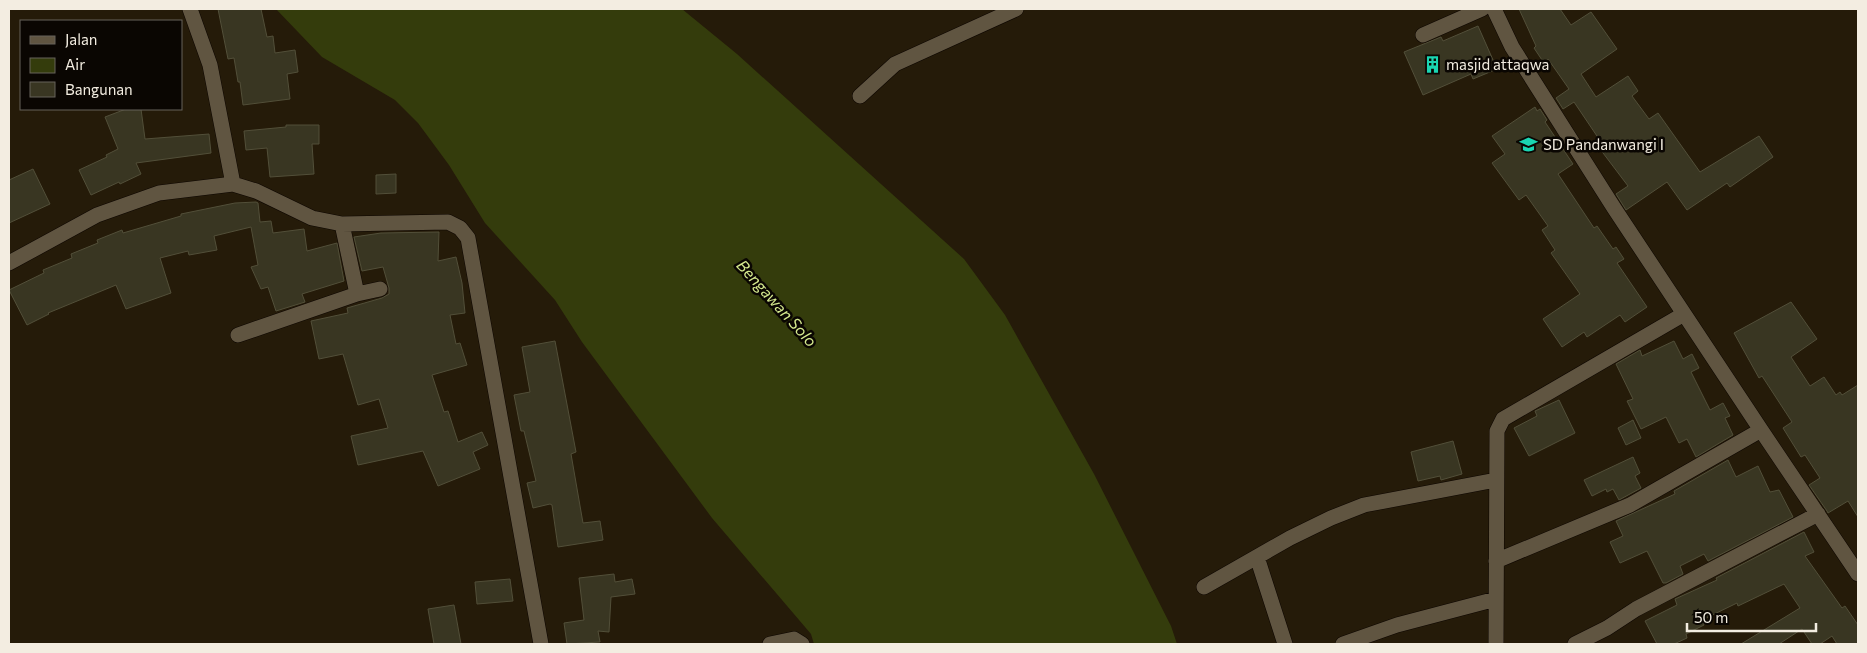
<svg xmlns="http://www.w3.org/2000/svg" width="1867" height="653" viewBox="0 0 1867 653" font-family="Commissioner,sans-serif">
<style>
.water{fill:#343c0c}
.building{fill:#393622;stroke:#524f39}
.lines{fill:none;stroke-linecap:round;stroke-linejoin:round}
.minor-casing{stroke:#0d0600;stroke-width:16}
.minor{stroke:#605541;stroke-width:15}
.labels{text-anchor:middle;stroke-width:5;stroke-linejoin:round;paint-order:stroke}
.poi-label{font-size:15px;fill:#f3ede1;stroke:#0a0602;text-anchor:start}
.water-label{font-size:16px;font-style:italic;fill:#d5e98e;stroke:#0a0602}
</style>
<rect width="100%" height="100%" fill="#251b09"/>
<path class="water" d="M 276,9 L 682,9 L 737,54 L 964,259 L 1005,315 L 1094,474 L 1171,626 L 1177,644 L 814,644 L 811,634 L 712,518 L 582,342 L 555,300 L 485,223 L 449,165 L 418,123 L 395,100 L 322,57 Z"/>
<path class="building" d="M 218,9 L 261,9 L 267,37 L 273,36 L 275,53 L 295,50 L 298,72 L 287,74 L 290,99 L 243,105 L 240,82 L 238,82 L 234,58 L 228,59 Z
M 1519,9 L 1560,9 L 1571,25 L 1591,12 L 1617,49 L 1581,74 L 1596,97 L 1628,76 L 1638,91 L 1632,96 L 1649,119 L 1658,113 L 1700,172 L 1759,136 L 1773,157 L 1730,187 L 1727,183 L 1687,210 L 1667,182 L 1626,210 L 1616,194 L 1628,186 L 1597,145 L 1601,142 L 1574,102 L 1563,109 L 1556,98 L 1569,89 L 1548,59 L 1544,63 L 1534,48 L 1536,46 Z
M 1478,26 L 1497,69 L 1473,79 L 1471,74 L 1423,95 L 1404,52 L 1441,37 L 1443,41 Z
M 1535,107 L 1537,111 L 1540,109 L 1547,120 L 1545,122 L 1573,164 L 1558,174 L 1594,228 L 1597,226 L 1613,249 L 1616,247 L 1624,259 L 1617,263 L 1647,307 L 1625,322 L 1620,315 L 1587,337 L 1584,332 L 1562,347 L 1543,319 L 1580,294 L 1551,253 L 1555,250 L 1542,230 L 1548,226 L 1526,195 L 1519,200 L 1492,163 L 1505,154 L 1492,136 Z
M 126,109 L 141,109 L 145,139 L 209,134 L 211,153 L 136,163 L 141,174 L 120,184 L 119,182 L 91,195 L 79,170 L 107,157 L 106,155 L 118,149 L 105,117 Z
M 286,125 L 319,125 L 319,144 L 312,144 L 314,174 L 270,177 L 267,148 L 246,150 L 244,131 L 286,127 Z
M 33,169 L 50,204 L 9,223 L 9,180 Z
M 396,174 L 396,193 L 376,194 L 376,175 Z
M 256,202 L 258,203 L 260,222 L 271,221 L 273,233 L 304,229 L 307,251 L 337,243 L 344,281 L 302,294 L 305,302 L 276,311 L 268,287 L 261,289 L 251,267 L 258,265 L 251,227 L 214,236 L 217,250 L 189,255 L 188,251 L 160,258 L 171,293 L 126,309 L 116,285 L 48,313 L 49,314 L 27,325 L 9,290 L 44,273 L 43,270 L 72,258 L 71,254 L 98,243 L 97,240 L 122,230 L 123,233 L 181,216 L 181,214 L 235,203 Z
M 439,232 L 438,261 L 456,257 L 462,283 L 465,313 L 450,315 L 456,344 L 460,343 L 467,365 L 432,375 L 444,412 L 448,411 L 458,442 L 482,432 L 488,445 L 473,452 L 480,469 L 438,486 L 423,451 L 358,465 L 351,436 L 388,428 L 379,399 L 358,405 L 343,354 L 319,359 L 311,321 L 348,313 L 347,308 L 382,298 L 389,294 L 389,288 L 383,267 L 362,271 L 354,237 L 381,233 Z
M 1791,302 L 1817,339 L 1791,357 L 1810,386 L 1824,377 L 1836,395 L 1840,392 L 1842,395 L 1858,385 L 1858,517 L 1848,501 L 1828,513 L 1827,511 L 1809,485 L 1820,478 L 1805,455 L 1801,457 L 1783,428 L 1792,422 L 1762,376 L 1759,378 L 1734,333 Z
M 555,341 L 576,452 L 571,454 L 583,523 L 600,521 L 603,540 L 558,547 L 552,505 L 550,504 L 533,508 L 527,483 L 536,481 L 524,431 L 521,431 L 514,395 L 530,392 L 522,347 Z
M 1674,341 L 1683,359 L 1692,354 L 1699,368 L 1691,372 L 1710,410 L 1723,403 L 1730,416 L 1725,418 L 1733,435 L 1696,457 L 1687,439 L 1679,443 L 1666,417 L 1641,429 L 1627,401 L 1633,399 L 1616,364 L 1640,350 L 1642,356 Z
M 1559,400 L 1575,433 L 1529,456 L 1514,428 L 1537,416 L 1535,411 Z
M 1633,420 L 1641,438 L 1626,445 L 1618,428 Z
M 1453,441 L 1462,474 L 1441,480 L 1440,476 L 1418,481 L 1411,452 Z
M 1633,457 L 1640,473 L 1635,476 L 1641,488 L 1619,500 L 1613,489 L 1607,492 L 1606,489 L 1592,496 L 1584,480 Z
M 1728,460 L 1736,477 L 1758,466 L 1770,492 L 1779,490 L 1793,517 L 1708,561 L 1704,554 L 1680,566 L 1683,574 L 1666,583 L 1663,583 L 1647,551 L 1620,563 L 1610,542 L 1623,536 L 1616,521 L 1675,494 L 1674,491 Z
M 1804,532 L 1814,552 L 1805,556 L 1842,608 L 1845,606 L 1858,625 L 1858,644 L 1837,644 L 1832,636 L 1820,644 L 1812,644 L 1802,629 L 1779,644 L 1741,644 L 1800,608 L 1784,584 L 1738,606 L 1737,603 L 1702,620 L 1704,625 L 1686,634 L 1687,638 L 1674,644 L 1657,644 L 1645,621 L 1677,605 L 1675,599 L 1717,580 L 1716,578 Z
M 614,574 L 615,582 L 632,579 L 635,594 L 611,597 L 609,632 L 598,631 L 600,642 L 567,644 L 564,623 L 584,620 L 579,578 Z
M 510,579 L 513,601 L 477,604 L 475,582 Z
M 454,605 L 461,644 L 434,644 L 428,609 Z"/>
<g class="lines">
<defs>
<path id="minor" d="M 190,9 L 210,65 L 233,184
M 1494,9 L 1512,47 L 1614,208 L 1761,430 L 1858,574
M 1423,35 L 1482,9
M 860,96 L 895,64 L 1016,9
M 342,224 L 357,294 L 380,289
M 9,263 L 97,215 L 159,193 L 233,184 L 256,191 L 312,218 L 342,224 L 448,222 L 460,228 L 468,238 L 541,644
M 238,335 L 357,294
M 1257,557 L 1285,644
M 1496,561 L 1630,505 L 1761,430
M 1204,587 L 1290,538 L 1331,518 L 1364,505 L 1496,480
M 770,644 L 794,639 L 802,644
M 1343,644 L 1397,625 L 1496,599
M 1496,644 L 1497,431 L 1503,419 L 1684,314
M 1575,644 L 1607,628 L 1636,609 L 1818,514"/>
</defs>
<use href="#minor" class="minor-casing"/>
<use href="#minor" class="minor"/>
</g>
<defs>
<symbol id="building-bare" viewBox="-9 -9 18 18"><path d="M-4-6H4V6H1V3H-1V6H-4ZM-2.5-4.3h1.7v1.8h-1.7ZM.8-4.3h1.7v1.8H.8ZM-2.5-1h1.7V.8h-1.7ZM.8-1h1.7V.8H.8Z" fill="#1ad5b2" stroke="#0a0602" stroke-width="2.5" paint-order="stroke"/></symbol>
<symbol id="school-bare" viewBox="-9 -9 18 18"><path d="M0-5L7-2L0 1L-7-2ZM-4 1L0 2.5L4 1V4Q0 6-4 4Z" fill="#1ad5b2" stroke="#0a0602" stroke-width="2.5" paint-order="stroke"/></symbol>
</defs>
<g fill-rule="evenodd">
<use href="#building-bare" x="1420" y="52" width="25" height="25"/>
<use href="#school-bare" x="1516" y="132" width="25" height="25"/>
</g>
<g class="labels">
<g class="poi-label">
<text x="1446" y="70">masjid attaqwa</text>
<text x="1543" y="150">SD Pandanwangi I</text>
</g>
<g class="water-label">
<text transform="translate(777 303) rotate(48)" y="6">Bengawan Solo</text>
</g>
</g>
<rect width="1867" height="653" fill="none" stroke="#f3ede1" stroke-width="20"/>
<rect x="20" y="20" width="162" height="90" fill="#0a0602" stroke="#67625b"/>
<rect x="30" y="36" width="25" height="8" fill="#605541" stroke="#67625b"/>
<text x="65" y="45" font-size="15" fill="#f3ede1">Jalan</text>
<rect x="30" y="58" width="25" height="15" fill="#343c0c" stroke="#67625b"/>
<text x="65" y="70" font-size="15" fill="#f3ede1">Air</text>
<rect x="30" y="82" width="25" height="15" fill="#393622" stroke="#67625b"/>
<text x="65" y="95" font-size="15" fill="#f3ede1">Bangunan</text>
<path d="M1687 623v8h129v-8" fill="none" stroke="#f3ede1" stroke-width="2.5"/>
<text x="1694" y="623" font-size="15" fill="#f3ede1" stroke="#0a0602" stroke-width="4" paint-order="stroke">50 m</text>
</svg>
